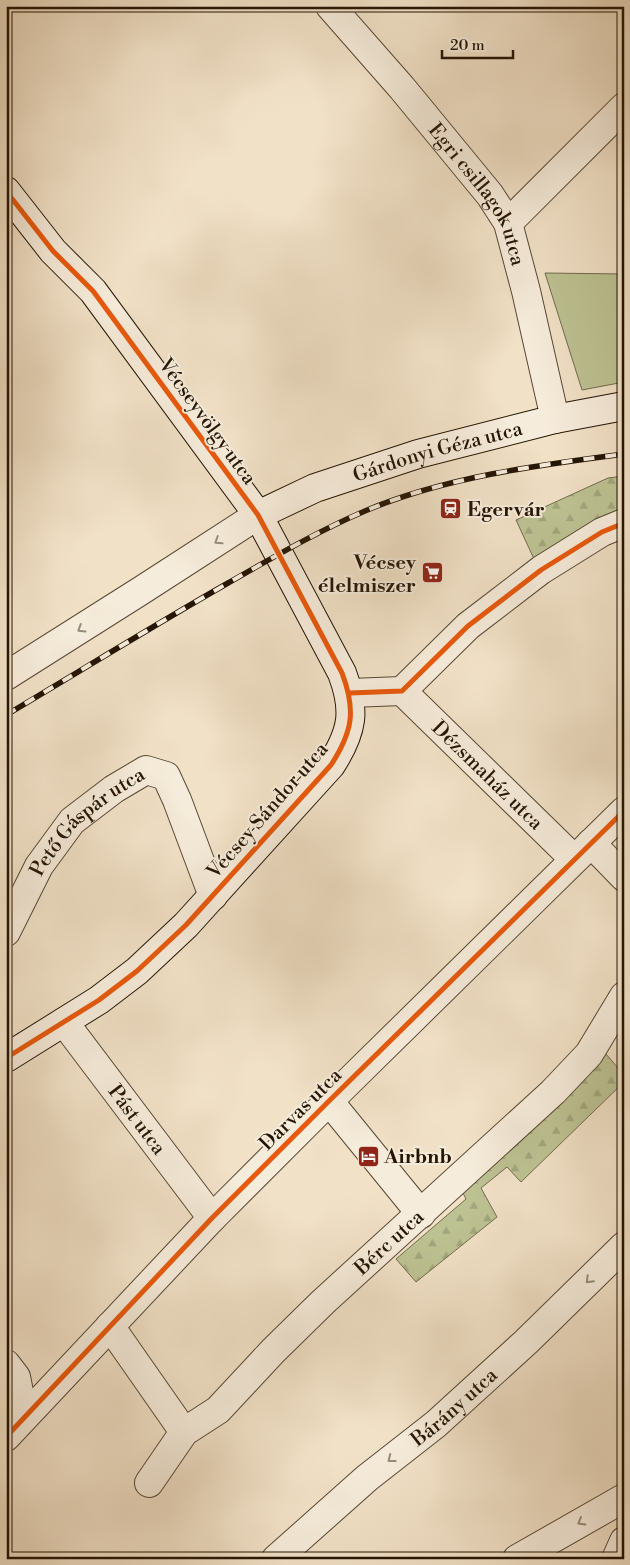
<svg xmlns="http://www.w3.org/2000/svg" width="630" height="1565" viewBox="0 0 630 1565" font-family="'Libre Bodoni',serif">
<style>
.forest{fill:url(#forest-firs);stroke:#716c4c}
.green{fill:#bdc293;stroke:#716c4c}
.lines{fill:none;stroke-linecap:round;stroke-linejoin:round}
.street-casing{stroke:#584835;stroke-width:30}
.secondary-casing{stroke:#251504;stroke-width:30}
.street{stroke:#f6ecdb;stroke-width:28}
.secondary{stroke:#f6ecdb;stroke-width:28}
.rail-casing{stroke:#251504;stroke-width:5.5}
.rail{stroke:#f6ecdb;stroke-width:4;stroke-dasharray:11;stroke-linecap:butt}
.cycleway-casing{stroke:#f6ecdb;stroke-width:8}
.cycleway{stroke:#e8590c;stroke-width:5}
.oneway{stroke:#988b7a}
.labels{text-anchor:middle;stroke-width:4;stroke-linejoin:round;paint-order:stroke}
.street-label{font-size:20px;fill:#251504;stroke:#f6ecdb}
.poi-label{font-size:20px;font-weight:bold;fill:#251504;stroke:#f6ecdb;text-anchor:start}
</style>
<defs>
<pattern id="forest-firs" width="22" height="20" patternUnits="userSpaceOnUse" patternTransform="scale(1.25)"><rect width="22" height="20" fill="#bdc293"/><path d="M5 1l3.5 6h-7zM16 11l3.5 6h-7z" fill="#a2a67d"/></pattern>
</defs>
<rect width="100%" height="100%" fill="#f1e1c7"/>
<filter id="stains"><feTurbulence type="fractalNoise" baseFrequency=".004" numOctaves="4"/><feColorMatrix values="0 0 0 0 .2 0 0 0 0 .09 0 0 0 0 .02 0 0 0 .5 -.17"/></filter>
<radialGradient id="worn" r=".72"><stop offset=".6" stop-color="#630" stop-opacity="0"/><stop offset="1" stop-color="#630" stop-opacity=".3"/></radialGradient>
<path class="forest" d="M 624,476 L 624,514 L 534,559 L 516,520 L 608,478 Z
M 606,1054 L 624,1075 L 624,1082 L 521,1182 L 507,1167 L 481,1188 L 497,1217 L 416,1282 L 396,1259 L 466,1199 L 461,1189 Z"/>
<path class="green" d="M 545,273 L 624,274 L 624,382 L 582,390 Z"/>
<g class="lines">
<defs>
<g id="street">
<path id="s1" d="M 330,6 L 402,88 L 490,195 L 508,223 L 526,291 L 555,419"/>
<path d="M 508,223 L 624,107"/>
<path d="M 6,676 L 142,590 L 258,515"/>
<path id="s2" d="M 402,691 L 574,859"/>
<path d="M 350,693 L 402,691 L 468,626 L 541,570 L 602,532 L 624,523"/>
<path d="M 591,843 L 624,877"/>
<path id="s3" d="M 6,932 L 39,866 L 72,821 L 114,789 L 146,770 L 166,776 L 177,800 L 213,896"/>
<path id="s4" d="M 64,1022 L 212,1218"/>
<path d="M 329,1101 L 421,1214"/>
<path d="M 110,1326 L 184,1432"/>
<path d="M 6,1364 L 16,1377 L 24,1417"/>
<path d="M 6,1437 L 212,1218 L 329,1101 L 624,811"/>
<path id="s5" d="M 149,1483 L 184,1432 L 218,1410 L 273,1351 L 323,1302 L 553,1092 L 589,1054 L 624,996"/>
<path id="s6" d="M 276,1559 L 367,1478 L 436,1424 L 526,1342 L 624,1246"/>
<path d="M 517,1559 L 624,1498"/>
<path d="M 616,1559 L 624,1541"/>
</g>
<g id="secondary">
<path d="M 6,191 L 53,251 L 93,291 L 258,515 L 342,673 C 356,710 353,731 331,765 L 186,925 L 137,971 L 99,1000 L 6,1058"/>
<path id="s7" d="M 258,515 L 315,488 L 418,454 L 555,419 L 624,406"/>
</g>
</defs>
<use href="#street" class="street-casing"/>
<use href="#secondary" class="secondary-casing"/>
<use href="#street" class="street"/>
<use href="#secondary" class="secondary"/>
<defs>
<path id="rail" d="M 6,715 C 80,671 153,626 228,583 C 272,558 318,531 365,511 C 445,477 539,465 624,454"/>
</defs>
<use href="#rail" class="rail-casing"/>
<use href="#rail" class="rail"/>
<defs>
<path id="cycleway" d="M 6,191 L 53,251 L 93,291 L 258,515 L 342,673 C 356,710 353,731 331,765 L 186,925 L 137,971 L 99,1000 L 6,1058
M 350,693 L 402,691 L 468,626 L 541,570 L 602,532 L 624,523
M 6,1437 L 212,1218 L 329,1101 L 624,811"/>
</defs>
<use href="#cycleway" class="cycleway-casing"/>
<use href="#cycleway" class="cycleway"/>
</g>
<defs><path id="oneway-chevron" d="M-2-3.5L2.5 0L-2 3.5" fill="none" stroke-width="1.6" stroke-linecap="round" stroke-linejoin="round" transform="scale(1.25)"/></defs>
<g class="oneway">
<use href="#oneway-chevron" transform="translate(218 541) rotate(147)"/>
<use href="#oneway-chevron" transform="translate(81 629) rotate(148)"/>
<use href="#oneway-chevron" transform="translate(589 1280) rotate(135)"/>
<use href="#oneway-chevron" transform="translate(391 1459) rotate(142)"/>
<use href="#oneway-chevron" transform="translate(581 1522) rotate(150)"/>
</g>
<defs>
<symbol id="station-square" viewBox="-11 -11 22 22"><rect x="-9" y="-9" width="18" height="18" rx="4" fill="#8f2418" stroke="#f6ecdb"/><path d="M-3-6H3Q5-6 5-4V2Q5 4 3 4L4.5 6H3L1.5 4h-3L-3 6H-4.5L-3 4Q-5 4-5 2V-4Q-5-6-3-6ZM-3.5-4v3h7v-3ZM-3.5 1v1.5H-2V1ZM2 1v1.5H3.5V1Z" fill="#fff"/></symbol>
<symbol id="supermarket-square" viewBox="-11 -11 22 22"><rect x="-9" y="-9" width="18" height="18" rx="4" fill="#8f2418" stroke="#f6ecdb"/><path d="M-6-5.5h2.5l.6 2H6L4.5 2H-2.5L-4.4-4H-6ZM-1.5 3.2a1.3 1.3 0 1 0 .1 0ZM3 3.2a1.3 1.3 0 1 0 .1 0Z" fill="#fff"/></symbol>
<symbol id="hotel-square" viewBox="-11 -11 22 22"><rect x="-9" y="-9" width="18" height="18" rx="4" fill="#8f2418" stroke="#f6ecdb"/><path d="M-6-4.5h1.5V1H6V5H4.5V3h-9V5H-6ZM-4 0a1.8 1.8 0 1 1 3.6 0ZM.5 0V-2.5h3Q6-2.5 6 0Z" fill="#fff"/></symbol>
</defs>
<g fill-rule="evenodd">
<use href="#station-square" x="438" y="496" width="25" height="25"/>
<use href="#supermarket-square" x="420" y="560" width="25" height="25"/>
<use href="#hotel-square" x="356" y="1144" width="25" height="25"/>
</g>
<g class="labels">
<g class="street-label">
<text dy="7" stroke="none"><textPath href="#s1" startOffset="241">Egri csillagok utca</textPath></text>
<text transform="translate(208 421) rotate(54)" y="7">Vécseyvölgy utca</text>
<text dy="7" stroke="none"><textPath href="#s7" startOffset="191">Gárdonyi Géza utca</textPath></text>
<text dy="7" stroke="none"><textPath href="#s2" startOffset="120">Dézsmaház utca</textPath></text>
<text transform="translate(267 810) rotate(-49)" y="7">Vécsey Sándor utca</text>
<text dy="7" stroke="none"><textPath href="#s3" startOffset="140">Pető Gáspár utca</textPath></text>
<text transform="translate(300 1109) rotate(-45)" y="7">Darvas utca</text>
<text dy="7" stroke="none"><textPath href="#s4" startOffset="122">Pást utca</textPath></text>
<text dy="7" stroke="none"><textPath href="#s5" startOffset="342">Bérc utca</textPath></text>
<text dy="7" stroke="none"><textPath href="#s6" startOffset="234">Bárány utca</textPath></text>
</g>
<g class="poi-label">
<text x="467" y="516">Egervár</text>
<text x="416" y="569" text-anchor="end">Vécsey<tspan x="416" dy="23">élelmiszer</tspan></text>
<text x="384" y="1163">Airbnb</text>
</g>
</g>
<rect width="630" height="1565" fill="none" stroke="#f1e1c7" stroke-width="25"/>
<rect x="8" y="8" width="615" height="1550" fill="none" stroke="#251504" stroke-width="2.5"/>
<rect x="12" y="12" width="605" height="1540" fill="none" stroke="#251504"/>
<path d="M442 50v8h71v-8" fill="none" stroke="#251504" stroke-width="2.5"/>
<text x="450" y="50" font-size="15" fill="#251504" stroke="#f6ecdb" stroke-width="4" paint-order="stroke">20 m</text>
<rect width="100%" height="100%" filter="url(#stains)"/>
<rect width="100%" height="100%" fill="url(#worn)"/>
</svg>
